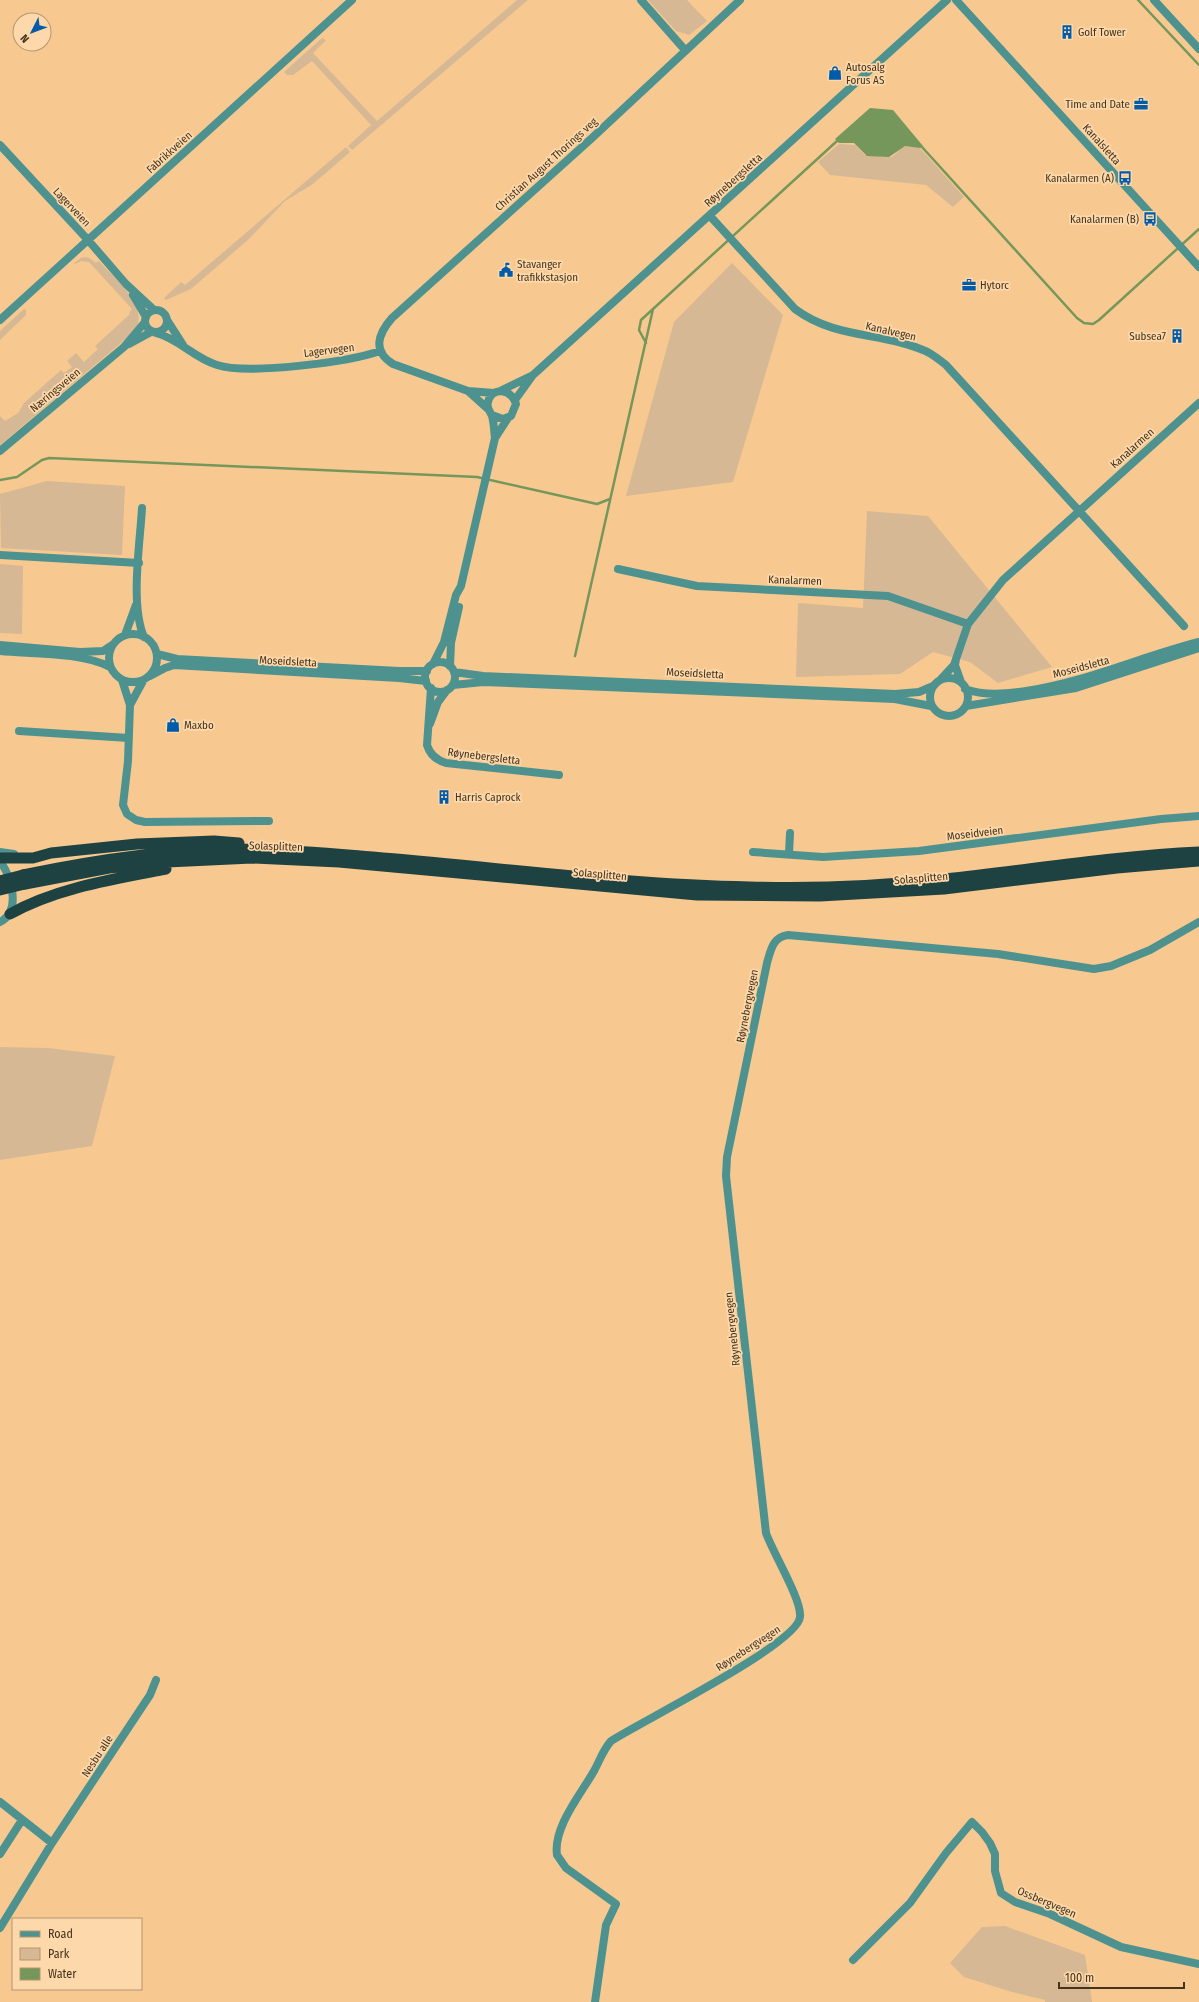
<svg xmlns="http://www.w3.org/2000/svg" width="1199" height="2002" viewBox="0 0 1199 2002" font-family="'Fira Sans Condensed',sans-serif">
<style>
.green{fill:#d6b894}
.water{fill:#75975b}
.lines{fill:none;stroke-linecap:round;stroke-linejoin:round}
.stream{stroke:#75975b;stroke-width:2.5}
.minor{stroke:#4e9290;stroke-width:8}
.tertiary{stroke:#4e9290;stroke-width:8}
.trunk{stroke:#1e4242;stroke-width:11}
.trunk-bridge{stroke:#1e4242;stroke-width:11}
.labels{text-anchor:middle;stroke-width:3.5;stroke-linejoin:round;paint-order:stroke}
.poi-label{font-size:11px;fill:#45331b;stroke:#fdd8ab;text-anchor:start}
.street-label{font-size:11px;fill:#45331b;stroke:#fdd8ab}
</style>
<rect width="100%" height="100%" fill="#f7c990"/>
<path class="green" d="M 517,0 L 528,0 L 352,150 L 348,146 L 371,125 L 312,61 L 293,75 L 287,75 L 284,72 L 322,38 L 326,40 L 313,53 L 377,121 Z
M 648,0 L 687,0 L 707,21 L 689,35 L 676,31 Z
M 839,144 L 855,145 L 865,155 L 892,157 L 904,146 L 920,148 L 964,197 L 953,207 L 926,185 L 830,175 L 818,162 Z
M 346,147 L 350,152 L 313,184 L 285,201 L 249,239 L 191,289 L 166,300 L 164,298 L 181,282 L 185,285 Z
M 85,257 L 89,258 L 96,263 L 99,261 C 112,276 149,305 136,328 C 134,331 131,334 128,337 L 0,445 L 0,416 L 5,421 L 18,413 L 24,403 L 61,370 L 64,373 L 72,367 L 67,361 L 76,353 L 84,362 L 98,349 L 95,346 L 130,314 L 129,313 L 132,309 L 89,262 L 81,261 L 75,264 L 74,263 L 81,258 Z
M 732,263 L 783,315 L 733,482 L 626,496 L 674,322 Z
M 24,309 L 26,310 L 26,315 L 0,340 L 0,331 Z
M 47,481 L 125,486 L 122,555 L 1,548 L 0,494 Z
M 867,511 L 928,516 L 1052,667 L 998,683 L 970,662 L 933,652 L 900,674 L 796,677 L 798,603 L 863,608 Z
M 0,564 L 23,566 L 22,634 L 0,633 Z
M 0,1047 L 48,1048 L 115,1056 L 92,1146 L 0,1160 Z
M 1005,1926 L 1085,1955 L 1092,2002 L 1045,2002 L 1045,2000 L 1012,1992 L 964,1977 L 950,1963 L 982,1927 Z"/>
<path class="water" d="M 870,108 L 893,110 L 923,146 L 920,148 L 905,146 L 889,157 L 867,156 L 854,143 L 839,143 L 835,139 Z"/>
<g class="lines">
<path class="stream" d="M 1138,0 L 1199,65
M 922,147 L 1077,318 L 1084,323 L 1093,324 L 1099,320 L 1199,229
M 646,343 L 639,330 L 641,320 L 653,309
M 0,480 L 17,477 L 42,460 L 49,458 L 477,477 L 597,504 L 610,499
M 575,656 L 653,309 L 837,141"/>
<path class="minor" d="M 641,0 L 685,50
M 956,0 L 1199,267
M 0,145 L 88,240 L 126,284 L 154,310
M 710,216 L 795,309 C 835,339 881,332 923,350 C 932,353 939,360 946,365 L 1184,626
M 133,295 L 146,317
M145 321a11 11 0 1 1 22 0a11 11 0 1 1-22 0Z
M 0,320 L 352,0
M 167,320 L 183,345
M 156,333 C 179,339 194,358 217,365 C 248,375 349,362 380,351
M 129,344 L 151,332
M 468,391 L 488,409
M 500,391 L 533,375
M 494,393 L 468,391 L 393,364 C 372,351 378,334 392,318 L 592,138 L 740,0
M 515,400 L 533,375 L 947,0
M 492,415 L 503,419 L 511,416 L 516,404 C 513,390 492,385 488,402 C 486,408 490,411 492,416 C 494,423 494,431 495,438
M 0,451 L 124,347 L 145,322
M 142,508 C 140,544 130,605 144,637
M 0,555 L 139,563
M 618,569 L 697,586 L 888,596 L 968,624
M109 658a24 24 0 1 1 48 0a24 24 0 1 1-48 0Z
M 125,635 L 136,605
M 0,645 L 80,652 L 103,651 L 112,645
M 0,651 C 31,654 82,652 110,667
M 157,654 L 177,659 L 399,671 L 427,671
M 956,659 L 955,665 L 961,682
M425 677a15 15 0 1 1 30 0a15 15 0 1 1-30 0Z
M 433,664 L 444,642 L 456,595 L 461,586 L 495,438 L 508,418
M 450,666 L 451,643 L 459,607
M 454,672 L 483,676 L 895,694 L 919,692 L 933,686
M 150,676 L 165,668 L 174,665 L 399,678 L 426,681
M930 697a19 19 0 1 1 38 0a19 19 0 1 1-38 0Z
M 941,679 L 954,665 L 968,624 L 1003,580 L 1199,403
M 122,680 L 130,705
M 143,681 L 130,705 L 128,761 L 123,805 L 127,814 L 136,820 L 145,822 L 269,821
M 453,685 L 483,682 L 895,699 L 931,706
M 431,688 L 427,745 C 430,755 436,760 446,763 L 559,775
M 965,689 C 985,696 1005,694 1026,691 C 1086,682 1140,657 1199,642
M 966,706 L 1076,688 L 1199,648
M 430,724 L 438,702 L 447,690
M 19,731 L 129,738
M 753,852 L 823,857 L 919,851 L 1161,819 L 1199,816
M 789,854 L 790,833
M 0,1802 L 52,1843 L 0,1928
M 52,1843 L 150,1695 L 156,1680
M 0,1854 L 22,1820
M 853,1960 L 910,1903 L 946,1853 L 972,1822 L 982,1832 L 990,1843 L 995,1854 L 995,1871 L 1001,1893 L 1015,1902 L 1050,1914 L 1121,1947 L 1199,1964
M 595,2002 L 606,1925 L 616,1904 L 566,1868 L 557,1855 C 553,1827 581,1794 594,1771 C 600,1760 603,1750 611,1741 C 640,1722 798,1644 800,1617 C 802,1600 773,1553 766,1533 L 726,1176 L 727,1157 L 767,963 C 771,949 773,937 788,935 L 998,954 L 1094,969 L 1111,966 L 1150,950 L 1199,922"/>
<path class="tertiary" d="M 1154,0 L 1199,49
M 0,852 L 14,854
M 0,861 C 11,876 22,911 0,922"/>
<path class="trunk" d="M 0,858 L 33,858 L 51,853 L 137,844 L 214,841 L 239,843
M 23,875 C 94,860 167,849 240,849 C 288,849 335,854 383,858 C 505,868 627,885 750,887 C 815,889 880,886 945,879 C 1030,870 1114,856 1199,852
M 25,884 L 109,868 L 167,862 L 252,858 L 339,862 L 697,895 L 820,896 L 944,889 L 1117,868 L 1199,861
M 10,914 C 56,888 114,879 166,869"/>
<path class="trunk-bridge" d="M 0,881 L 23,875
M 0,890 L 25,884"/>
</g>
<defs>
<symbol id="building-bare" viewBox="-9 -9 18 18"><path d="M-4-6H4V6H1V3H-1V6H-4ZM-2.5-4.3h1.7v1.8h-1.7ZM.8-4.3h1.7v1.8H.8ZM-2.5-1h1.7V.8h-1.7ZM.8-1h1.7V.8H.8Z" fill="#005caa" stroke="#fdd8ab" stroke-width="2.5" paint-order="stroke"/></symbol>
<symbol id="shop-bare" viewBox="-9 -9 18 18"><path d="M-5-2.5h2.3a2.7 3.5 0 0 1 5.4 0H5L5.5 6h-11ZM-1.5-2.5h3a1.5 2.3 0 0 0-3 0Z" fill="#005caa" stroke="#fdd8ab" stroke-width="2.5" paint-order="stroke"/></symbol>
<symbol id="office-bare" viewBox="-9 -9 18 18"><path d="M-6-3h4V-5.5h4V-3h4V5H-6ZM-1-4.5V-3h2v-1.5ZM-6 0V1H6V0Z" fill="#005caa" stroke="#fdd8ab" stroke-width="2.5" paint-order="stroke"/></symbol>
<symbol id="bus-bare" viewBox="-9 -9 18 18"><path d="M-5-6H5V4H4V6H2V4H-2V6H-4V4H-5ZM-3.5-4V0h7V-4ZM-3.5 1.2v1.5H-2V1.2ZM2 1.2v1.5H3.5V1.2Z" fill="#005caa" stroke="#fdd8ab" stroke-width="2.5" paint-order="stroke"/></symbol>
<symbol id="civic-bare" viewBox="-9 -9 18 18"><path d="M-.6-6.5H3V-4.5H.6V-3L4-1V1h2V6H-6V1h2V-1L-.6-3ZM-1.2 2.5V6h2.4V2.5Z" fill="#005caa" stroke="#fdd8ab" stroke-width="2.5" paint-order="stroke"/></symbol>
</defs>
<g fill-rule="evenodd">
<use href="#building-bare" x="1057" y="22" width="20" height="20"/>
<use href="#shop-bare" x="825" y="63" width="20" height="20"/>
<use href="#office-bare" x="1131" y="94" width="20" height="20"/>
<use href="#bus-bare" x="1115" y="168" width="20" height="20"/>
<use href="#bus-bare" x="1140" y="209" width="20" height="20"/>
<use href="#civic-bare" x="496" y="260" width="20" height="20"/>
<use href="#office-bare" x="959" y="275" width="20" height="20"/>
<use href="#building-bare" x="1167" y="326" width="20" height="20"/>
<use href="#shop-bare" x="163" y="715" width="20" height="20"/>
<use href="#building-bare" x="434" y="787" width="20" height="20"/>
</g>
<g class="labels">
<g class="poi-label">
<text x="1078" y="36">Golf Tower</text>
<text x="846" y="71">Autosalg<tspan x="846" dy="13">Forus AS</tspan></text>
<text x="1130" y="108" text-anchor="end">Time and Date</text>
<text x="1114" y="182" text-anchor="end">Kanalarmen (A)</text>
<text x="1139" y="223" text-anchor="end">Kanalarmen (B)</text>
<text x="517" y="268">Stavanger<tspan x="517" dy="13">trafikkstasjon</tspan></text>
<text x="980" y="289">Hytorc</text>
<text x="1166" y="340" text-anchor="end">Subsea7</text>
<text x="184" y="729">Maxbo</text>
<text x="455" y="801">Harris Caprock</text>
</g>
<g class="street-label">
<text transform="translate(1102 144) rotate(48)" y="4">Kanalsletta</text>
<text transform="translate(169 152) rotate(-42)" y="4">Fabrikkveien</text>
<text transform="translate(546 164) rotate(-42)" y="4">Christian August Thorings veg</text>
<text transform="translate(733 180) rotate(-42)" y="4">Røynebergsletta</text>
<text transform="translate(72 207) rotate(47)" y="4">Lagerveien</text>
<text transform="translate(891 331) rotate(13)" y="4">Kanalvegen</text>
<text transform="translate(329 350) rotate(-7)" y="4">Lagervegen</text>
<text transform="translate(55 390) rotate(-40)" y="4">Næringsveien</text>
<text transform="translate(1132 448) rotate(-42)" y="4">Kanalarmen</text>
<text transform="translate(795 580) rotate(2)" y="4">Kanalarmen</text>
<text transform="translate(288 661) rotate(3)" y="4">Moseidsletta</text>
<text transform="translate(1081 667) rotate(-15)" y="4">Moseidsletta</text>
<text transform="translate(695 673) rotate(3)" y="4">Moseidsletta</text>
<text transform="translate(484 756) rotate(7)" y="4">Røynebergsletta</text>
<text transform="translate(975 833) rotate(-7)" y="4">Moseidveien</text>
<text transform="translate(276 846) rotate(2)" y="4">Solasplitten</text>
<text transform="translate(600 874) rotate(5)" y="4">Solasplitten</text>
<text transform="translate(921 878) rotate(-5)" y="4">Solasplitten</text>
<text transform="translate(747 1006) rotate(-79)" y="4">Røynebergvegen</text>
<text transform="translate(732 1329) rotate(-96)" y="4">Røynebergvegen</text>
<text transform="translate(748 1648) rotate(-33)" y="4">Røynebergvegen</text>
<text transform="translate(97 1756) rotate(-57)" y="4">Nesbu alle</text>
<text transform="translate(1047 1902) rotate(23)" y="4">Ossbergvegen</text>
</g>
</g>
<rect x="12" y="1918" width="130" height="72" fill="#fdd8ab" stroke="#b39671"/>
<rect x="20" y="1931" width="20" height="6" fill="#4e9290" stroke="#b39671"/>
<text x="48" y="1938" font-size="12" fill="#45331b">Road</text>
<rect x="20" y="1948" width="20" height="12" fill="#d6b894" stroke="#b39671"/>
<text x="48" y="1958" font-size="12" fill="#45331b">Park</text>
<rect x="20" y="1968" width="20" height="12" fill="#75975b" stroke="#b39671"/>
<text x="48" y="1978" font-size="12" fill="#45331b">Water</text>
<g transform="translate(32 32) rotate(228)"><circle r="19" fill="#fdd8ab" stroke="#b39671"/>
<path d="M0-3L7 15L0 10L-7 15Z" fill="#005caa"/>
<text y="-6" font-size="11" font-weight="bold" text-anchor="middle" fill="#45331b">N</text>
</g>
<path d="M1059 1982v6h125v-6" fill="none" stroke="#45331b" stroke-width="2"/>
<text x="1065" y="1982" font-size="12" fill="#45331b" stroke="#fdd8ab" stroke-width="3" paint-order="stroke">100 m</text>
</svg>
